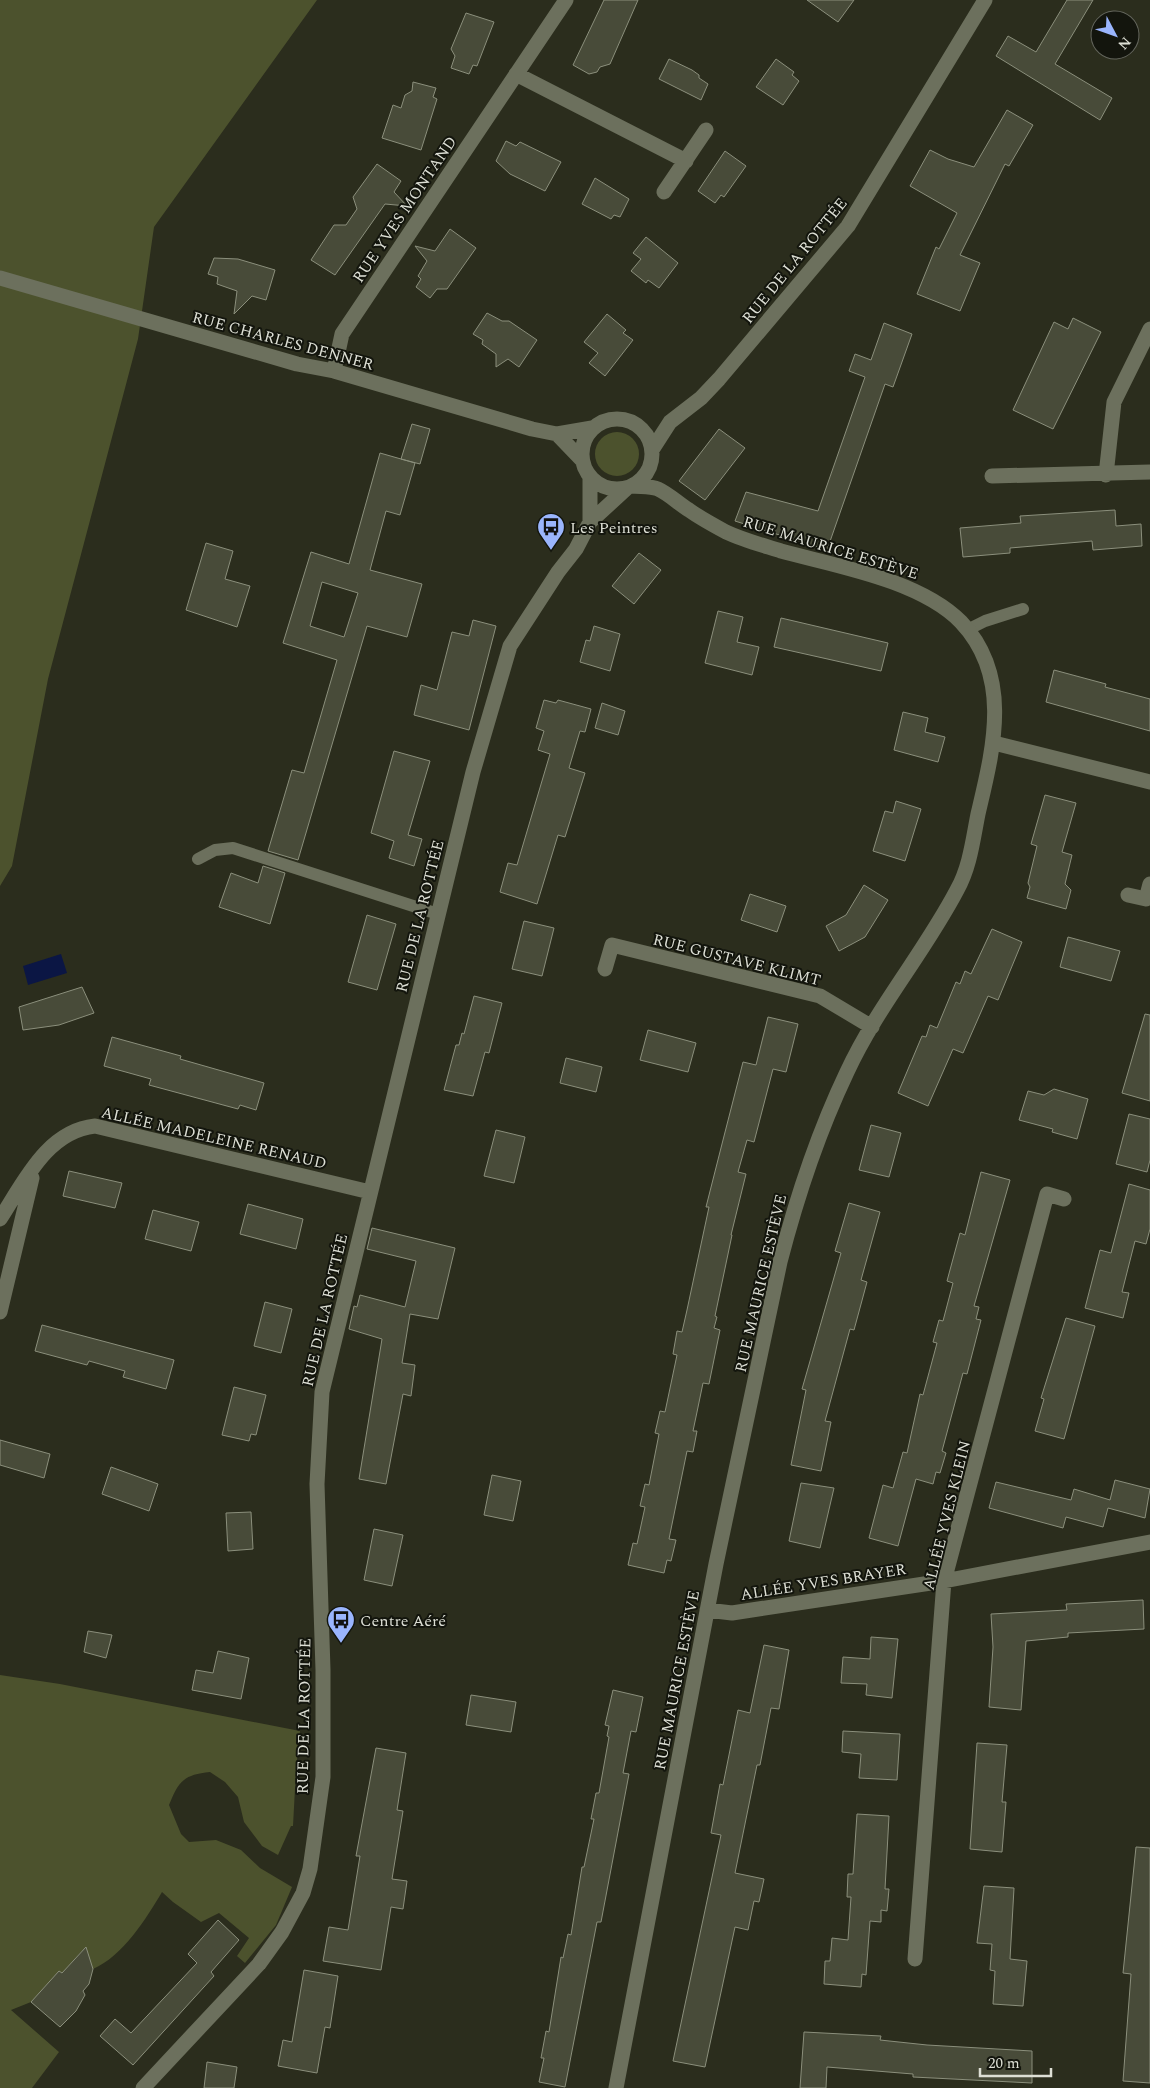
<svg xmlns="http://www.w3.org/2000/svg" width="1150" height="2088" viewBox="0 0 1150 2088" font-family="Spectral,serif">
<style>
.green{fill:#4c522d}
.water{fill:#0b1644}
.building{fill:#484b39;stroke:#8b8f7c;fill-rule:evenodd}
.lines{fill:none;stroke-linecap:round;stroke-linejoin:round}
.service{stroke:#6c705d;stroke-width:12}
.minor{stroke:#6c705d;stroke-width:15}
.labels{text-anchor:middle;stroke-width:4;stroke-linejoin:round;paint-order:stroke}
.street-label{font-size:16px;fill:#dddfd5;stroke:#13150d}
.poi-label{font-size:16px;fill:#dddfd5;stroke:#13150d;text-anchor:start}
</style>
<rect width="100%" height="100%" fill="#2b2d1d"/>
<path class="green" d="M 0,0 L 317,0 L 154,227 L 138,339 L 48,679 L 12,866 L 0,886 Z
M595 454a22 22 0 1 1 44 0a22 22 0 1 1-44 0Z
M 0,1675 L 60,1684 L 300,1731 L 296,1770 L 293,1826 L 291,1826 L 278,1855 L 262,1846 L 244,1822 L 238,1797 L 225,1782 L 210,1772 C 183,1775 179,1781 169,1805 L 181,1834 L 189,1842 L 216,1840 L 241,1850 L 260,1868 L 292,1887 L 276,1925 L 245,1963 L 237,1956 L 249,1938 L 219,1913 L 201,1922 L 173,1902 L 162,1892 C 146,1919 123,1956 93,1969 L 82,1951 L 62,1973 L 59,1971 L 31,2002 L 11,2010 L 59,2052 L 32,2088 L 0,2088 Z"/>
<path class="water" d="M 61,954 L 67,973 L 28,985 L 23,966 Z"/>
<path class="building" d="M 604,0 L 638,0 L 610,64 L 600,67 L 597,72 L 589,74 L 573,65 Z
M 807,0 L 854,0 L 838,22 Z
M 1067,0 L 1093,0 L 1055,64 L 1112,98 L 1100,120 L 996,56 L 1008,36 L 1036,52 Z
M 466,13 L 494,22 L 477,66 L 473,65 L 469,74 L 451,68 L 455,56 L 451,49 Z
M 669,59 L 692,70 L 699,75 L 699,78 L 708,84 L 701,100 L 659,79 Z
M 776,59 L 794,72 L 792,75 L 799,81 L 783,105 L 756,87 Z
M 413,82 L 436,88 L 433,97 L 437,99 L 421,150 L 382,138 L 393,105 L 401,108 L 405,95 L 412,91 Z
M 1007,110 L 1033,125 L 1009,166 L 1005,164 L 960,255 L 980,263 L 960,311 L 917,294 L 936,247 L 939,249 L 957,213 L 910,186 L 930,150 L 948,159 L 974,167 Z
M 506,141 L 516,146 L 520,142 L 561,162 L 545,191 L 510,174 L 496,161 Z
M 725,151 L 746,166 L 724,197 L 721,195 L 715,203 L 698,191 Z
M 377,164 L 401,181 L 394,192 L 407,206 L 385,204 L 335,275 L 311,260 L 334,225 L 346,225 L 357,209 L 353,197 Z
M 595,178 L 629,199 L 620,217 L 614,215 L 611,219 L 582,204 Z
M 450,229 L 476,248 L 447,289 L 437,289 L 430,298 L 416,287 L 421,279 L 418,276 L 427,261 L 415,246 L 435,251 Z
M 646,237 L 678,263 L 659,288 L 648,280 L 646,283 L 631,271 L 641,259 L 633,253 Z
M 214,258 L 238,259 L 275,270 L 266,300 L 252,296 L 234,314 L 237,291 L 217,284 L 218,277 L 208,274 Z
M 487,313 L 502,321 L 509,321 L 537,340 L 519,367 L 508,359 L 496,367 L 496,354 L 482,344 L 483,340 L 473,334 Z
M 607,314 L 626,330 L 623,333 L 633,340 L 605,376 L 589,363 L 598,353 L 584,342 Z
M 1073,318 L 1101,332 L 1053,429 L 1013,410 L 1054,322 L 1068,329 Z
M 884,323 L 912,334 L 893,387 L 885,384 L 827,550 L 735,521 L 746,492 L 818,511 L 865,377 L 849,371 L 855,354 L 871,360 Z
M 412,424 L 430,429 L 420,464 L 401,459 Z
M 719,429 L 745,448 L 705,500 L 679,481 Z
M 380,453 L 415,463 L 400,515 L 386,511 L 370,570 L 422,584 L 407,637 L 367,626 L 298,860 L 268,851 L 292,770 L 304,773 L 337,660 L 283,643 L 311,552 L 349,564 ZM 322,582 L 358,593 L 344,637 L 310,626 Z
M 1115,510 L 1116,526 L 1141,524 L 1142,546 L 1093,550 L 1092,541 L 1010,548 L 1010,553 L 963,557 L 960,528 L 1021,523 L 1020,516 Z
M 206,543 L 233,551 L 225,579 L 250,586 L 237,627 L 186,610 Z
M 639,553 L 661,570 L 634,604 L 612,586 Z
M 718,611 L 743,617 L 737,642 L 759,647 L 752,675 L 705,663 Z
M 781,618 L 888,643 L 881,671 L 774,647 Z
M 473,620 L 496,626 L 469,730 L 414,715 L 421,685 L 437,690 L 452,632 L 469,636 Z
M 594,626 L 620,634 L 610,671 L 580,662 L 586,640 L 590,641 Z
M 1054,670 L 1106,684 L 1105,687 L 1150,699 L 1150,731 L 1046,702 Z
M 544,700 L 556,703 L 558,700 L 591,709 L 585,732 L 580,731 L 569,768 L 585,773 L 565,837 L 558,835 L 537,904 L 500,892 L 508,863 L 517,865 L 550,754 L 538,750 L 544,731 L 536,728 Z
M 602,703 L 625,711 L 618,735 L 595,728 Z
M 903,712 L 928,718 L 925,732 L 945,737 L 938,762 L 894,750 Z
M 394,751 L 430,761 L 408,835 L 422,839 L 414,866 L 389,858 L 394,841 L 371,833 Z
M 1045,795 L 1076,803 L 1062,852 L 1072,855 L 1065,884 L 1071,890 L 1066,909 L 1027,898 L 1030,887 L 1028,883 L 1037,846 L 1031,844 Z
M 896,801 L 921,809 L 905,861 L 873,851 L 885,811 L 893,813 Z
M 263,866 L 285,873 L 270,924 L 219,907 L 231,873 L 258,883 Z
M 864,885 L 888,900 L 865,937 L 839,951 L 826,926 L 846,915 Z
M 750,894 L 786,906 L 777,932 L 741,920 Z
M 367,915 L 396,924 L 377,990 L 348,982 Z
M 524,921 L 554,928 L 542,976 L 512,969 Z
M 992,929 L 1022,942 L 998,1000 L 988,996 L 963,1053 L 953,1049 L 928,1106 L 898,1093 L 922,1036 L 926,1037 L 930,1025 L 937,1028 L 956,982 L 960,984 L 965,971 L 971,974 Z
M 1068,937 L 1120,951 L 1111,981 L 1060,967 Z
M 82,987 L 94,1013 L 59,1025 L 23,1030 L 19,1007 Z
M 474,996 L 502,1003 L 489,1053 L 485,1052 L 473,1096 L 444,1090 L 456,1045 L 459,1045 L 462,1033 L 464,1034 Z
M 1145,1014 L 1150,1015 L 1150,1101 L 1122,1093 Z
M 768,1017 L 798,1024 L 786,1072 L 773,1069 L 754,1142 L 747,1140 L 738,1172 L 746,1174 L 731,1235 L 732,1235 L 715,1316 L 717,1317 L 714,1328 L 720,1330 L 709,1384 L 703,1383 L 697,1412 L 693,1431 L 697,1431 L 693,1452 L 687,1451 L 669,1539 L 676,1540 L 671,1561 L 667,1560 L 664,1573 L 628,1565 L 633,1543 L 637,1544 L 645,1507 L 640,1506 L 645,1484 L 649,1485 L 659,1434 L 655,1433 L 660,1411 L 665,1412 L 677,1355 L 673,1354 L 677,1331 L 682,1332 L 687,1310 L 709,1207 L 706,1207 L 723,1140 L 743,1062 L 756,1065 Z
M 648,1030 L 696,1043 L 688,1072 L 640,1060 Z
M 112,1037 L 181,1056 L 180,1059 L 264,1083 L 256,1110 L 240,1105 L 238,1109 L 149,1085 L 151,1079 L 104,1066 Z
M 566,1058 L 602,1067 L 596,1092 L 560,1083 Z
M 1054,1089 L 1088,1099 L 1077,1139 L 1052,1132 L 1053,1129 L 1019,1120 L 1028,1091 L 1044,1095 Z
M 1129,1114 L 1150,1119 L 1150,1160 L 1147,1172 L 1116,1164 Z
M 871,1125 L 901,1133 L 889,1177 L 859,1170 Z
M 496,1130 L 525,1137 L 514,1183 L 484,1176 Z
M 69,1171 L 122,1183 L 115,1208 L 63,1196 Z
M 981,1172 L 1010,1180 L 974,1306 L 979,1307 L 976,1319 L 981,1320 L 967,1374 L 963,1373 L 942,1451 L 946,1453 L 940,1473 L 936,1472 L 933,1484 L 916,1479 L 898,1546 L 869,1538 L 883,1485 L 893,1488 L 903,1452 L 907,1453 L 920,1394 L 923,1395 L 937,1343 L 933,1342 L 939,1320 L 943,1321 L 953,1283 L 947,1281 L 960,1233 L 965,1235 Z
M 1129,1184 L 1150,1190 L 1150,1229 L 1146,1244 L 1135,1241 L 1122,1292 L 1129,1293 L 1123,1318 L 1085,1308 L 1100,1250 L 1111,1253 Z
M 849,1203 L 880,1212 L 861,1280 L 867,1282 L 854,1330 L 850,1329 L 825,1421 L 831,1422 L 821,1471 L 791,1465 L 806,1390 L 802,1389 L 841,1253 L 835,1251 Z
M 248,1204 L 303,1219 L 296,1249 L 240,1234 Z
M 153,1210 L 199,1222 L 191,1251 L 145,1239 Z
M 372,1228 L 455,1248 L 438,1319 L 410,1314 L 402,1363 L 415,1365 L 411,1396 L 403,1394 L 386,1484 L 359,1479 L 382,1339 L 349,1329 L 354,1306 L 357,1307 L 360,1295 L 405,1307 L 416,1261 L 367,1249 Z
M 265,1302 L 292,1309 L 281,1353 L 254,1346 Z
M 1066,1318 L 1095,1326 L 1064,1439 L 1035,1431 L 1044,1399 L 1041,1398 Z
M 42,1325 L 174,1360 L 166,1389 L 123,1377 L 125,1371 L 89,1361 L 87,1365 L 35,1351 Z
M 234,1387 L 266,1395 L 256,1435 L 251,1434 L 249,1441 L 222,1435 Z
M 0,1440 L 50,1454 L 44,1478 L 0,1465 Z
M 111,1467 L 158,1484 L 149,1511 L 102,1494 Z
M 492,1475 L 521,1481 L 513,1521 L 484,1515 Z
M 1115,1480 L 1150,1489 L 1145,1518 L 1108,1508 L 1103,1527 L 1066,1517 L 1063,1528 L 989,1508 L 996,1482 L 1071,1500 L 1074,1489 L 1110,1500 Z
M 801,1483 L 834,1488 L 820,1548 L 789,1541 Z
M 251,1512 L 253,1549 L 228,1551 L 226,1513 Z
M 374,1529 L 403,1535 L 392,1586 L 364,1580 Z
M 1143,1600 L 1144,1629 L 1068,1633 L 1068,1637 L 1026,1641 L 1021,1710 L 989,1707 L 993,1647 L 991,1614 L 1067,1610 L 1066,1604 Z
M 88,1631 L 112,1635 L 106,1658 L 84,1652 Z
M 871,1637 L 898,1639 L 892,1698 L 866,1695 L 867,1684 L 841,1683 L 843,1657 L 870,1659 Z
M 764,1645 L 789,1650 L 779,1709 L 771,1708 L 760,1765 L 757,1765 L 735,1873 L 764,1879 L 759,1902 L 754,1901 L 748,1930 L 735,1927 L 705,2067 L 673,2061 L 721,1835 L 711,1833 L 720,1784 L 723,1785 L 738,1710 L 750,1713 Z
M 218,1651 L 249,1658 L 241,1699 L 192,1690 L 196,1670 L 213,1673 Z
M 613,1690 L 643,1697 L 636,1732 L 631,1731 L 623,1773 L 629,1774 L 601,1922 L 597,1922 L 565,2087 L 539,2082 L 544,2058 L 541,2058 L 546,2031 L 549,2032 L 561,1957 L 563,1958 L 568,1934 L 571,1935 L 582,1867 L 584,1867 L 594,1819 L 591,1819 L 596,1793 L 599,1793 L 609,1737 L 607,1736 L 609,1726 L 605,1725 Z
M 471,1695 L 516,1702 L 511,1732 L 466,1725 Z
M 843,1731 L 900,1734 L 897,1780 L 859,1778 L 861,1754 L 842,1752 Z
M 977,1743 L 1007,1745 L 1002,1802 L 1006,1802 L 1002,1852 L 970,1849 Z
M 376,1748 L 406,1753 L 397,1810 L 403,1811 L 392,1879 L 407,1881 L 403,1909 L 391,1907 L 381,1970 L 323,1961 L 329,1927 L 348,1930 L 360,1856 L 356,1856 Z
M 857,1814 L 889,1816 L 885,1889 L 889,1889 L 887,1911 L 881,1910 L 881,1922 L 870,1921 L 866,1975 L 862,1974 L 861,1987 L 824,1984 L 825,1961 L 830,1961 L 832,1938 L 848,1940 L 851,1897 L 847,1897 L 848,1874 L 853,1874 Z
M 1136,1847 L 1150,1848 L 1150,2083 L 1123,2081 L 1131,1974 L 1123,1973 Z
M 984,1886 L 1014,1888 L 1010,1959 L 1027,1961 L 1023,2006 L 993,2004 L 995,1971 L 990,1970 L 992,1944 L 977,1943 Z
M 218,1920 L 239,1940 L 211,1972 L 214,1976 L 133,2065 L 100,2036 L 115,2019 L 131,2033 L 197,1963 L 188,1954 Z
M 86,1947 L 93,1969 L 89,1984 L 83,1991 L 85,1995 L 76,2011 L 60,2027 L 31,2002 L 59,1971 L 62,1973 Z
M 304,1970 L 338,1976 L 330,2028 L 325,2027 L 317,2073 L 278,2066 L 283,2040 L 292,2042 Z
M 804,2032 L 881,2036 L 880,2040 L 927,2045 L 1032,2051 L 1032,2083 L 913,2077 L 913,2074 L 827,2067 L 826,2088 L 800,2088 Z
M 207,2062 L 237,2067 L 234,2088 L 204,2088 Z"/>
<g class="lines">
<path class="service" d="M 967,630 L 985,621 L 1023,609
M 198,859 L 215,850 L 233,848 L 438,914"/>
<path class="minor" d="M 516,74 L 686,161
M 664,192 L 706,130
M 0,278 L 297,364 L 334,371 L 532,429 L 557,434 L 592,428
M 334,371 L 342,334 L 566,0
M582 454a35 35 0 1 1 70 0a35 35 0 1 1-70 0Z
M 557,434 L 582,460
M 652,450 L 670,422 L 701,398 L 719,379 L 848,226 L 985,0
M 1106,475 L 1114,402 L 1150,329
M 992,476 L 1150,472
M 590,477 L 590,522
M 994,743 L 1150,782
M 1128,895 L 1146,899 L 1150,884
M 605,969 L 612,945 L 820,996 L 872,1027
M 0,1219 C 24,1182 47,1131 95,1126 L 370,1192
M 0,1312 L 32,1178
M 707,1610 L 732,1613 L 944,1581 L 1150,1542
M 915,1959 L 944,1581 L 1047,1194 L 1064,1199
M 143,2088 L 259,1964 L 282,1932 L 303,1893 L 310,1869 L 323,1777 L 323,1670 L 317,1484 L 322,1392 L 473,772 L 510,646 L 558,572 L 576,549 L 590,522 L 627,488
M 616,2088 L 716,1564 L 780,1262 C 797,1196 818,1133 847,1072 C 877,1007 924,953 957,890 C 970,867 973,839 978,814 C 993,750 1013,677 961,622 C 920,580 836,566 781,551 C 762,545 743,540 726,532 C 713,525 700,518 689,510 C 679,504 669,494 658,489 C 651,486 640,487 632,486"/>
</g>
<defs>
<symbol id="bus-pin" viewBox="-11 -11 22 30"><path d="M0 17L-7.5 6A9.5 9.5 0 1 1 7.5 6Z" fill="#9ab5fd" stroke="#13150d"/><path d="M-5-6H5V4H4V6H2V4H-2V6H-4V4H-5ZM-3.5-4V0h7V-4ZM-3.5 1.2v1.5H-2V1.2ZM2 1.2v1.5H3.5V1.2Z" fill="#111"/></symbol>
</defs>
<g fill-rule="evenodd">
<use href="#bus-pin" x="535" y="511" width="32" height="43"/>
<use href="#bus-pin" x="325" y="1604" width="32" height="43"/>
</g>
<g class="labels">
<g class="street-label">
<text transform="translate(404 209) rotate(-56)" y="6">RUE YVES MONTAND</text>
<text transform="translate(794 260) rotate(-51)" y="6">RUE DE LA ROTTÉE</text>
<text transform="translate(283 340) rotate(15)" y="6">RUE CHARLES DENNER</text>
<text transform="translate(831 547) rotate(17)" y="6">RUE MAURICE ESTÈVE</text>
<text transform="translate(419 916) rotate(-76)" y="6">RUE DE LA ROTTÉE</text>
<text transform="translate(737 959) rotate(14)" y="6">RUE GUSTAVE KLIMT</text>
<text transform="translate(214 1137) rotate(13)" y="6">ALLÉE MADELEINE RENAUD</text>
<text transform="translate(760 1283) rotate(-77)" y="6">RUE MAURICE ESTÈVE</text>
<text transform="translate(324 1310) rotate(-77)" y="6">RUE DE LA ROTTÉE</text>
<text transform="translate(946 1515) rotate(-76)" y="6">ALLÉE YVES KLEIN</text>
<text transform="translate(823 1581) rotate(-9)" y="6">ALLÉE YVES BRAYER</text>
<text transform="translate(676 1680) rotate(-79)" y="6">RUE MAURICE ESTÈVE</text>
<text transform="translate(303 1716) rotate(-89)" y="6">RUE DE LA ROTTÉE</text>
</g>
<g class="poi-label">
<text x="570" y="533">Les Peintres</text>
<text x="360" y="1626">Centre Aéré</text>
</g>
</g>
<g transform="translate(1115 35) rotate(131)"><circle r="24" fill="#13150d" stroke="#64665d"/>
<path d="M0-4L9 19L0 12L-9 19Z" fill="#9ab5fd"/>
<text y="-8" font-size="14" font-weight="bold" text-anchor="middle" fill="#dddfd5">N</text>
</g>
<path d="M980 2068v8h71v-8" fill="none" stroke="#dddfd5" stroke-width="2.5"/>
<text x="988" y="2068" font-size="15" fill="#dddfd5" stroke="#13150d" stroke-width="4" paint-order="stroke">20 m</text>
</svg>
